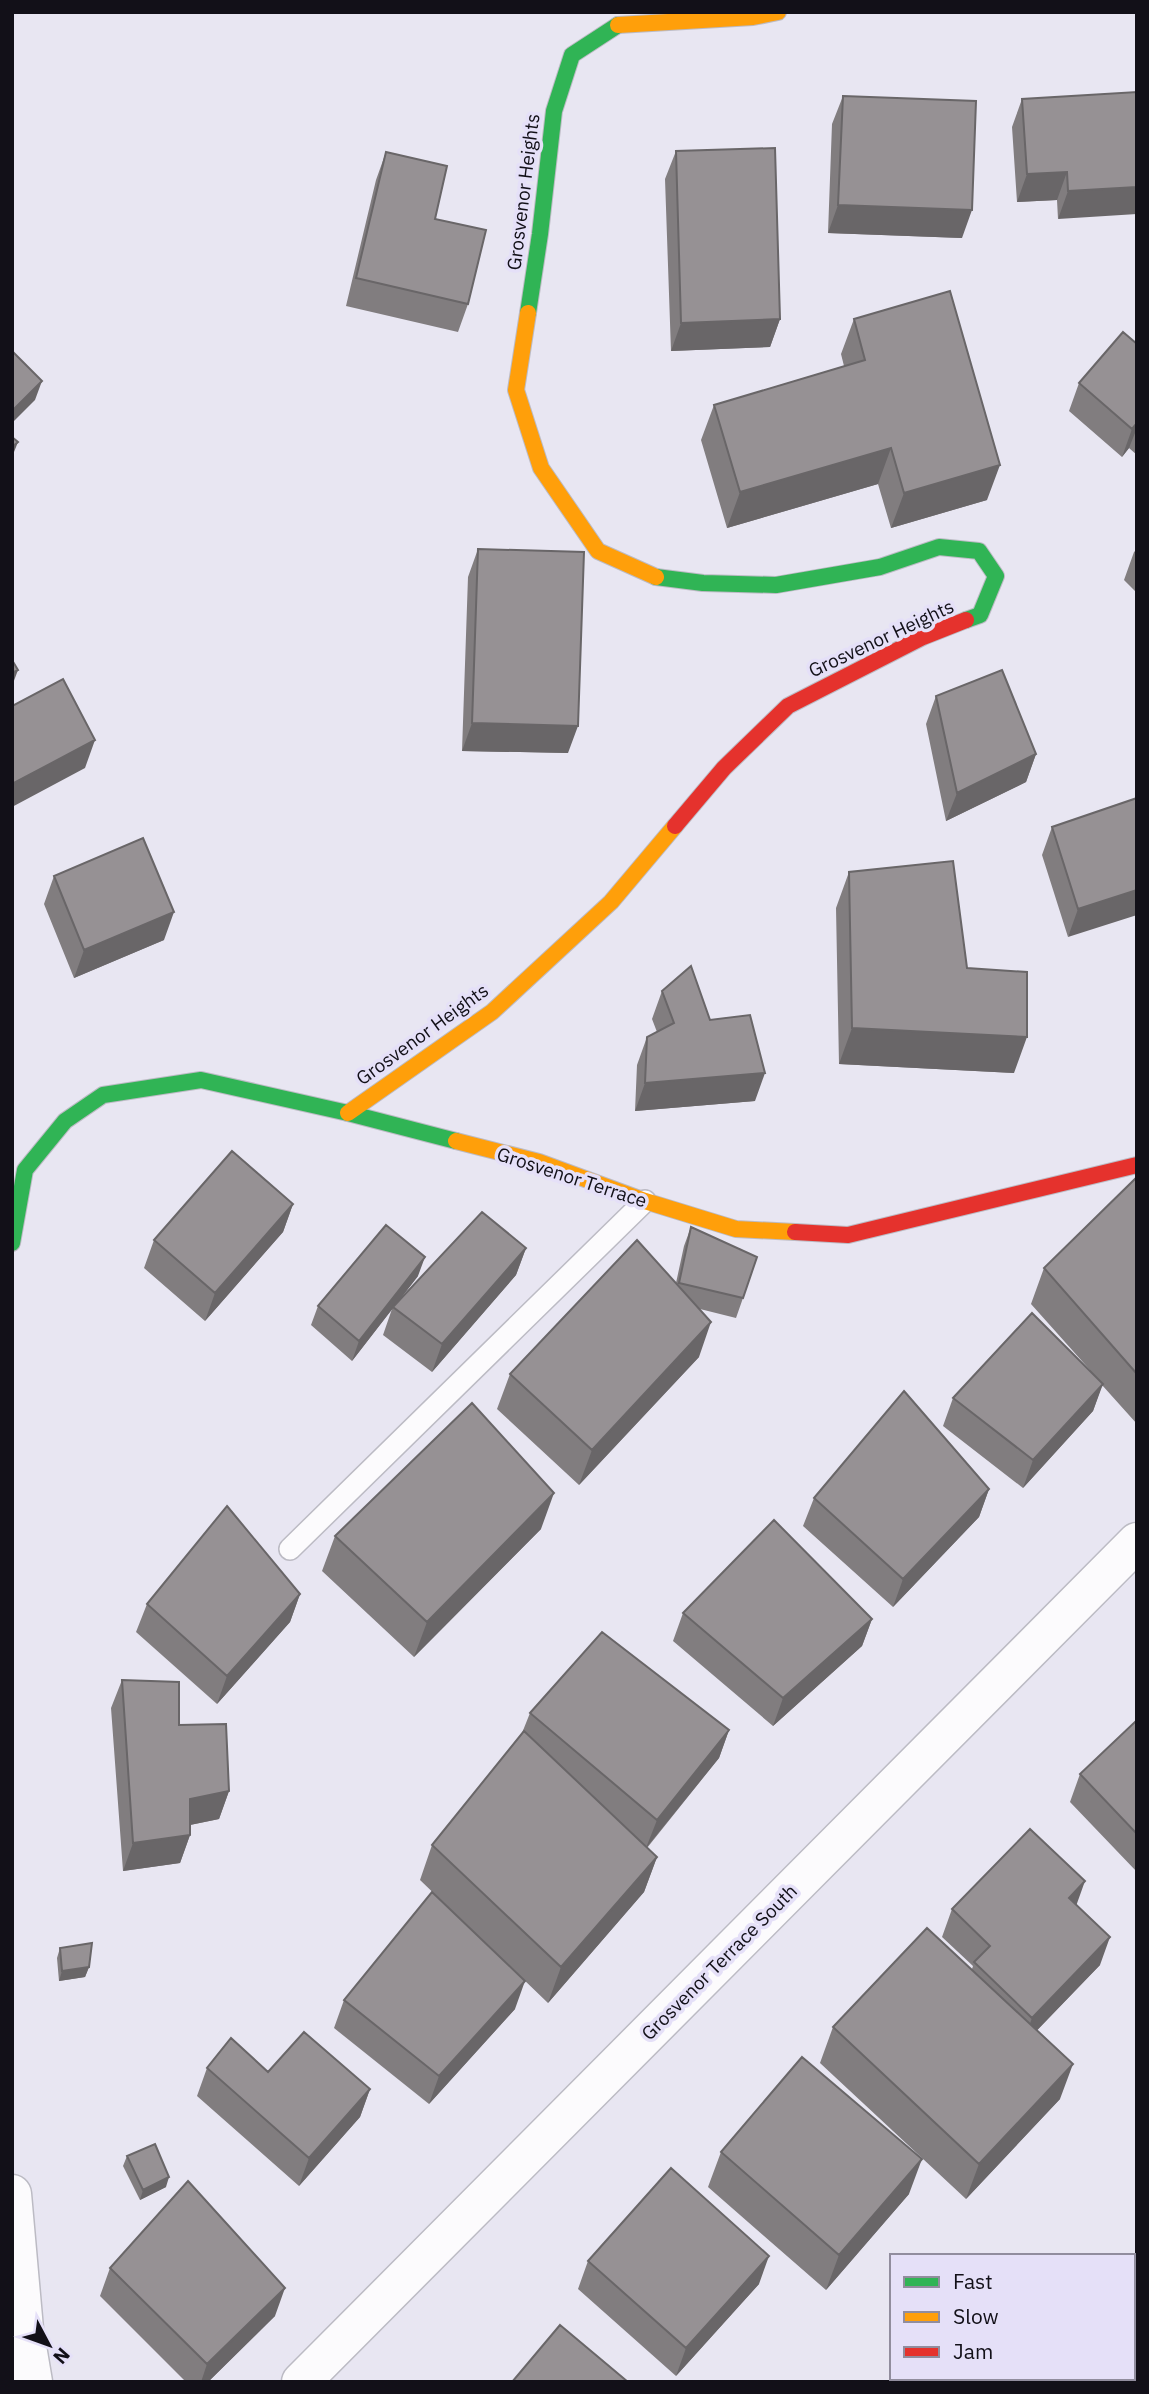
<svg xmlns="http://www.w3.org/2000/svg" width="1149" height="2394" viewBox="0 0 1149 2394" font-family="'IBM Plex Sans',sans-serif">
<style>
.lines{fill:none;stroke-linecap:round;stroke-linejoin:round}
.lane-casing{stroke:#bcbbc4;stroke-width:24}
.street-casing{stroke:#bcbbc4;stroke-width:41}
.fast-casing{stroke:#bcbbc4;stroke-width:18}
.slow-casing{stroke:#bcbbc4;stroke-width:18}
.jam-casing{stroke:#bcbbc4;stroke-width:18}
.lane{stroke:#fcfbfd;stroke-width:21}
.street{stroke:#fcfbfd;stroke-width:38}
.fast{stroke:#30b455;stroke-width:16}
.slow{stroke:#ff9f0a;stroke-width:16}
.jam{stroke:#e5322d;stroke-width:16}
.wall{fill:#817d7f}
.shaded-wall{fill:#696668}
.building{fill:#969194;stroke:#696668;stroke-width:2}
.labels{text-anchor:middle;stroke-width:7;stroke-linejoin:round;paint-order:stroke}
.street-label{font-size:19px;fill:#121018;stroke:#e5e0f8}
</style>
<rect width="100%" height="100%" fill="#e8e6f2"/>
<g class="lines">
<defs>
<path id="lane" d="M 290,1549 L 645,1201"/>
<path id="street" d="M 12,2194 L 24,2329 L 33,2382
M 301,2382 L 1137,1542"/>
<path id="fast" d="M 528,313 L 540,234 L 554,111 L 572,55 L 618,25
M 656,577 L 703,583 L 776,585 L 880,567 L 939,547 L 979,551 L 996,576 L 980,615 L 966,620
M 12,1243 L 25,1170 L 65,1121 L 103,1095 L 201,1080 L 348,1113 L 456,1141"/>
<path id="slow" d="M 618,25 L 753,17 L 778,12
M 528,313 L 516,390 L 541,468 L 598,551 L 656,577
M 348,1113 L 492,1012 L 611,902 L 675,826
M 456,1141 L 539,1162 L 645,1201 L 736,1229 L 795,1232"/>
<path id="jam" d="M 675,826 L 724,768 L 788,706 L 923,637 L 966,620
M 795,1232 L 848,1235 L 1137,1165"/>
</defs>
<use href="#lane" class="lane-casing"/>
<use href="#street" class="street-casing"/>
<use href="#fast" class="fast-casing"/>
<use href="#slow" class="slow-casing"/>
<use href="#jam" class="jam-casing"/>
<use href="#lane" class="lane"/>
<use href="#street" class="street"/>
<use href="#fast" class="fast"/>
<use href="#slow" class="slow"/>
<use href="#jam" class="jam"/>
</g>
<path class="wall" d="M 1137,92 L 1058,219 L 1057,200 L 1017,202 L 1012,127 L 1022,99 Z
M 843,96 L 962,238 L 828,233 L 832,124 Z
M 676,151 L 780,319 L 770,347 L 671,351 L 665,179 Z
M 386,152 L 468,304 L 458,332 L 346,306 L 376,180 Z
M 854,319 L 987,500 L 891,528 L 878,484 L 727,528 L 701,440 L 714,405 L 844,366 L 841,354 Z
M 1137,344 L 1137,455 L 1129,448 L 1122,457 L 1069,411 L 1079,383 Z
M 478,549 L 568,753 L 462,751 L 468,577 Z
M 1137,549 L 1137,593 L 1124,580 L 1134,552 Z
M 936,696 L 1036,754 L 1026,782 L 946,821 L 926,724 Z
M 1137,798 L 1068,937 L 1042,855 L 1052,827 Z
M 849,872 L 1014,1073 L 839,1064 L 836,908 Z
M 54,876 L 164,940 L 74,978 L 44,904 Z
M 662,991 L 710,1020 L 755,1101 L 635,1111 L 637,1065 L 647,1037 L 657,1032 L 652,1019 Z
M 1137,1177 L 1137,1424 L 1102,1385 L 1093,1411 L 1023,1488 L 943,1426 L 953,1398 L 1090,1370 L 1031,1304 L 1044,1268 Z
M 293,1204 L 283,1232 L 205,1321 L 144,1268 L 154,1240 Z
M 691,1227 L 743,1298 L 736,1318 L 700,1309 L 699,1357 L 579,1485 L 497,1409 L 510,1374 L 676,1283 L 684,1246 Z
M 526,1248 L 516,1275 L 432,1372 L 383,1335 L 392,1309 L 352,1361 L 311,1325 L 318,1306 L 418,1276 L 397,1303 Z
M 989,1489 L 979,1517 L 893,1607 L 803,1526 L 814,1498 Z
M 541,1529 L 414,1657 L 322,1571 L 335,1536 Z
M 300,1594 L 290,1622 L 217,1704 L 136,1632 L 147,1604 Z
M 683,1613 L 872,1619 L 862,1646 L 773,1726 L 673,1641 Z
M 122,1680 L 179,1725 L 229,1791 L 219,1819 L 190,1825 L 190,1835 L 180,1863 L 123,1871 L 111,1708 Z
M 530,1713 L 729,1730 L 719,1758 L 647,1848 L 657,1857 L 644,1892 L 548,2003 L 420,1880 L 432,1845 L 522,1733 Z
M 1137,1720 L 1137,1872 L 1070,1802 L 1080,1774 Z
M 1077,1905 L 1100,1965 L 1037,2030 L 1060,2099 L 966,2199 L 820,2063 L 833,2027 L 972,1969 L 973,1966 L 942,1937 L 952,1909 Z
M 60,1948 L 89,1967 L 85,1977 L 59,1981 L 57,1958 Z
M 344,2000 L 515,2009 L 429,2104 L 334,2028 Z
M 207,2068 L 268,2072 L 370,2089 L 360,2117 L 299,2186 L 197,2096 Z
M 721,2152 L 909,2194 L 826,2290 L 708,2187 Z
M 127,2156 L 166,2187 L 140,2200 L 123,2166 Z
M 588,2261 L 759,2284 L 676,2376 L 578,2289 Z
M 110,2268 L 275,2316 L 208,2382 L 186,2382 L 100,2296 Z"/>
<path class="shaded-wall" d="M 1067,172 L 1057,200 L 1017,202 L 1027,174 Z
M 1137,187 L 1137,214 L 1058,219 L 1068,191 Z
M 838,205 L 972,210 L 962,238 L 828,233 Z
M 780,319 L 770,347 L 671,351 L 681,323 Z
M 42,381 L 35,400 L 12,423 L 13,410 Z
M 1137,423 L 1137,428 L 1129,448 L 1122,457 L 1132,429 Z
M 18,442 L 12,457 L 12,447 Z
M 891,448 L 878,484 L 727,528 L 740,492 Z
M 1000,465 L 987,500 L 891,528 L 904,493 Z
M 18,670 L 12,686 L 12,673 Z
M 472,723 L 578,726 L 568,753 L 462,751 Z
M 95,740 L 85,768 L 12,807 L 12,784 Z
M 1036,754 L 1026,782 L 946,821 L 957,793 Z
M 1137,890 L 1137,915 L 1068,937 L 1078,909 Z
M 174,912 L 164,940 L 74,978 L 84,950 Z
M 852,1028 L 1027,1037 L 1014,1073 L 839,1064 Z
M 765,1073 L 755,1101 L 635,1111 L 645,1083 Z
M 293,1204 L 283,1232 L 205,1321 L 215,1293 Z
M 526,1248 L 516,1275 L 432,1372 L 442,1344 Z
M 425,1257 L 418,1276 L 352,1361 L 359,1341 Z
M 711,1322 L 699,1357 L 579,1485 L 592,1450 Z
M 1103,1384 L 1093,1411 L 1023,1488 L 1033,1460 Z
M 989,1489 L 979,1517 L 893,1607 L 903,1579 Z
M 554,1493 L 541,1529 L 414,1657 L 427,1622 Z
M 300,1594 L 290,1622 L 217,1704 L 227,1676 Z
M 872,1619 L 862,1646 L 773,1726 L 783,1698 Z
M 729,1730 L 719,1758 L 646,1848 L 657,1820 Z
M 229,1791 L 219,1819 L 180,1827 L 190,1799 Z
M 190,1835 L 180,1863 L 123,1871 L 133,1843 Z
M 657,1857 L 644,1892 L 548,2003 L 561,1967 Z
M 1085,1881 L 1075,1909 L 1069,1898 Z
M 1110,1937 L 1100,1965 L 1022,2046 L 1032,2018 Z
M 89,1967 L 85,1977 L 59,1981 L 62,1971 Z
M 525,1981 L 515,2009 L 429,2104 L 439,2076 Z
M 1073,2064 L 1060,2099 L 966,2199 L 979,2164 Z
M 370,2089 L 360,2117 L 299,2186 L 309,2158 Z
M 922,2159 L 909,2194 L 826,2290 L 839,2255 Z
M 169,2177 L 166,2187 L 140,2200 L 143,2190 Z
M 769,2256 L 759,2284 L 676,2376 L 686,2348 Z
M 285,2288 L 275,2316 L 208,2382 L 201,2382 L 207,2364 Z"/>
<path class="building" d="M 1137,92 L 1137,187 L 1068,191 L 1067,172 L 1027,174 L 1022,99 Z
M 843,96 L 976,101 L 972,210 L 838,205 Z
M 775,148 L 780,319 L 681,323 L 676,151 Z
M 386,152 L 447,166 L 435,219 L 486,230 L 468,304 L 356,278 Z
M 950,291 L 1000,465 L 904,493 L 891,448 L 740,492 L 714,405 L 865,360 L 854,319 Z
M 1123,332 L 1137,344 L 1137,423 L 1132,429 L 1079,383 Z
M 14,353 L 42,381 L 13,410 L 12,355 Z
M 12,437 L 18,442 L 12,447 Z
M 478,549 L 584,552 L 578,726 L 472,723 Z
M 12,660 L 18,670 L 12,673 Z
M 1002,670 L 1036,754 L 957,793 L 936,696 Z
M 63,679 L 95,740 L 12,784 L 12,706 Z
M 1137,798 L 1137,890 L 1078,909 L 1052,827 Z
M 143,838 L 174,912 L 84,950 L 54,876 Z
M 953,861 L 967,968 L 1027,972 L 1027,1037 L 852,1028 L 849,872 Z
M 691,966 L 710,1020 L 750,1015 L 765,1073 L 645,1083 L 647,1037 L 674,1023 L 662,991 Z
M 232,1151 L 293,1204 L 215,1293 L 154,1240 Z
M 1137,1177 L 1137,1374 L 1044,1268 Z
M 482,1212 L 526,1248 L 442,1344 L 393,1307 Z
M 386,1225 L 425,1257 L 359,1341 L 318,1306 Z
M 691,1227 L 757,1257 L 743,1298 L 679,1283 Z
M 637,1240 L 711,1322 L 592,1450 L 510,1374 Z
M 1032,1313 L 1103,1384 L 1033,1460 L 953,1398 Z
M 904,1391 L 989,1489 L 903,1579 L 814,1498 Z
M 472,1403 L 554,1493 L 427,1622 L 335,1536 Z
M 227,1506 L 300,1594 L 227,1676 L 147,1604 Z
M 774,1520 L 872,1619 L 783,1698 L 683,1613 Z
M 602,1632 L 729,1730 L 657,1820 L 530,1713 Z
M 122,1680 L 179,1682 L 179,1725 L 226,1724 L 229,1791 L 190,1799 L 190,1835 L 133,1843 Z
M 1137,1720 L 1137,1834 L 1080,1774 Z
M 524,1731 L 657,1857 L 561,1967 L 432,1845 Z
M 1030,1829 L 1085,1881 L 1069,1898 L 1110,1937 L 1032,2018 L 974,1962 L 990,1946 L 952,1909 Z
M 432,1892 L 525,1981 L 439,2076 L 344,2000 Z
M 927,1928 L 1073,2064 L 979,2164 L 833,2027 Z
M 92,1943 L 89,1967 L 62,1971 L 60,1948 Z
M 304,2032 L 370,2089 L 309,2158 L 207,2068 L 231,2038 L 268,2072 Z
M 802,2057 L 922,2159 L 839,2255 L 721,2152 Z
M 155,2144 L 169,2177 L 143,2190 L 127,2156 Z
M 671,2168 L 769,2256 L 686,2348 L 588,2261 Z
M 188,2181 L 285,2288 L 207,2364 L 110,2268 Z
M 560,2325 L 628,2382 L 512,2382 Z"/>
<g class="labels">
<g class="street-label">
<text transform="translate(523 192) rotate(-83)" y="7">Grosvenor Heights</text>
<text transform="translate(881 638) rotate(-25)" y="7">Grosvenor Heights</text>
<text transform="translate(422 1034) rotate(-36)" y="7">Grosvenor Heights</text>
<text transform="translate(572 1177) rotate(18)" y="7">Grosvenor Terrace</text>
<text transform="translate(719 1962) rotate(-45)" y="7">Grosvenor Terrace South</text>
</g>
</g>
<rect width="1149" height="2394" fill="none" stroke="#121018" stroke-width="28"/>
<rect x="890" y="2254" width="245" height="126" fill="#e5e0f8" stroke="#918d9e" stroke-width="2"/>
<rect x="904" y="2277" width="35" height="10" fill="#30b455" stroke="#918d9e" stroke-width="2"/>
<text x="953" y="2289" font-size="21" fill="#121018">Fast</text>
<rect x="904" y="2312" width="35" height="10" fill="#ff9f0a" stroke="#918d9e" stroke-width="2"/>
<text x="953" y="2324" font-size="21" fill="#121018">Slow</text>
<rect x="904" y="2347" width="35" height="10" fill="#e5322d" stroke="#918d9e" stroke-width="2"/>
<text x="953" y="2359" font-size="21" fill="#121018">Jam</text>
<g transform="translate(49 2345) rotate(131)" stroke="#e5e0f8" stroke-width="5" paint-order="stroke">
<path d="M0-5L12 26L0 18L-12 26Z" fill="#121018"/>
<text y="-10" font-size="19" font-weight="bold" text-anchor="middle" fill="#121018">N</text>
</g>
</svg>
